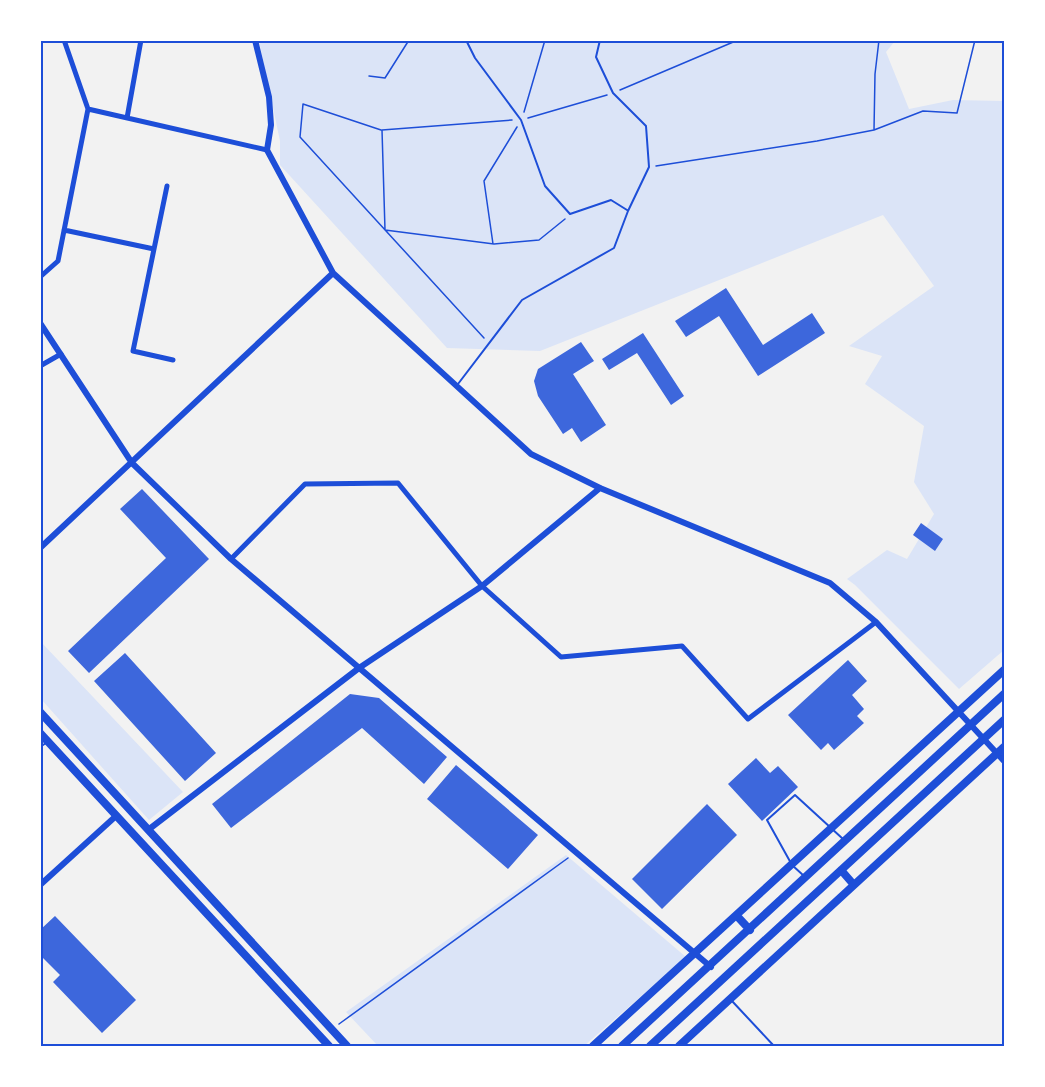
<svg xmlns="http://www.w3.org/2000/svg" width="1045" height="1087" viewBox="0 0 1045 1087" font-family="Figtree,sans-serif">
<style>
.green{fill:#dbe4f7}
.building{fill:#3d67dc}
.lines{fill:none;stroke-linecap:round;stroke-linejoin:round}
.path{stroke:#1d4ed8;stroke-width:1.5}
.service{stroke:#1d4ed8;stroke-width:2}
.minor{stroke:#1d4ed8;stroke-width:5}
.tertiary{stroke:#1d4ed8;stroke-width:6}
.primary{stroke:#1d4ed8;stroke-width:8}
.neatline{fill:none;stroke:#1d4ed8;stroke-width:2}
</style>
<rect width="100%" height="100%" fill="#f2f2f2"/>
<path class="green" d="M 259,41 L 895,41 L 886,52 L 909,109 L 953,100 L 1004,101 L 1004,650 L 959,689 L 855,585 L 847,579 L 887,550 L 907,559 L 934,514 L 914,482 L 924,426 L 865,384 L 882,356 L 849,346 L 934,286 L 883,215 L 540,351 L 447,348 L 280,165 L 280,141 Z
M 41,642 L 183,792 L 149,820 L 41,699 Z
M 566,855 L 686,957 L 584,1046 L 378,1046 L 346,1012 Z"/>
<path class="building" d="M 726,288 L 763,345 L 812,313 L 825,333 L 758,376 L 719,316 L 686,337 L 675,321 Z
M 643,333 L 684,396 L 671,405 L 637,353 L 609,370 L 602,359 Z
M 581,342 L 594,361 L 573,374 L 606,425 L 581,442 L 572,428 L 563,434 L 538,396 L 534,381 L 538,369 Z
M 142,489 L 209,559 L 89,673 L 68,651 L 166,558 L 120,509 Z
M 921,523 L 943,539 L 935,551 L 913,535 Z
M 125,653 L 216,753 L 185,781 L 94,681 Z
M 848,660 L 867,681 L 852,695 L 864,709 L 857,716 L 864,723 L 834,750 L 828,743 L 821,750 L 788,715 Z
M 350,694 L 379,698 L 447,757 L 424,784 L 362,728 L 231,828 L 212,804 Z
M 756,758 L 770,773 L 778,766 L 798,787 L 762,821 L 728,784 Z
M 456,765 L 538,835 L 508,869 L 427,799 Z
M 707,804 L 737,835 L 662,909 L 632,879 Z
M 55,916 L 136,1000 L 102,1033 L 53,982 L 60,975 L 40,955 L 40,930 Z"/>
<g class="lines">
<path class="path" d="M 369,76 L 385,78 L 409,40
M 620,90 L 738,40
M 524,112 L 545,40
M 528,118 L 607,95
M 512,120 L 382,130 L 385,230 L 494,244 L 539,240 L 565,219
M 381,130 L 303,104 L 300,137 L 484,338
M 874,130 L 923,111 L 957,113 L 975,40
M 656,166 L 817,141 L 874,130 L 875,74 L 879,40
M 493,244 L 484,181 L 517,127
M 339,1024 L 568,858"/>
<path class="service" d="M 466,40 L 475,58 L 521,120 L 545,186 L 570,214 L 611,200 L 627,210
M 458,384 L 522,300 L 614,248 L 628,211 L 649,167 L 646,126 L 613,93 L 596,57 L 600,40
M 40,747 L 46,743
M 804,876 L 792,865 L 767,820 L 795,795 L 843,839
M 732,1001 L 774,1046"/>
<path class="minor" d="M 88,109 L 267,150
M 127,118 L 141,40
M 167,186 L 133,351 L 173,360
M 64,230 L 154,249
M 40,277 L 58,261 L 88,109 L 64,40
M 40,366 L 61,354
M 231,559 L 305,484 L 398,483 L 482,586 L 561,657 L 682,646 L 748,719 L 876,622"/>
<path class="tertiary" d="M 255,40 L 269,97 L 271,125 L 267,150 L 333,273 L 531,454 L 600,488 L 830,583 L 876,622 L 1004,761
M 40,323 L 132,463 L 231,559 L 711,967
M 40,548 L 333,273
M 148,830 L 359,668 L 482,586 L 600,488
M 40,885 L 116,816"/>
<path class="primary" d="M 40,712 L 347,1046
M 40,733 L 329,1046
M 841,870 L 854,885
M 737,916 L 750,930
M 593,1046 L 1004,670
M 622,1046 L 1004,694
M 650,1046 L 1004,720
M 679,1046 L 1004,747"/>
</g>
<rect width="1045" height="1087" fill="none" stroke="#ffffff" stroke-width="84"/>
<rect x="42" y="42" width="961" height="1003" class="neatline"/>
</svg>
